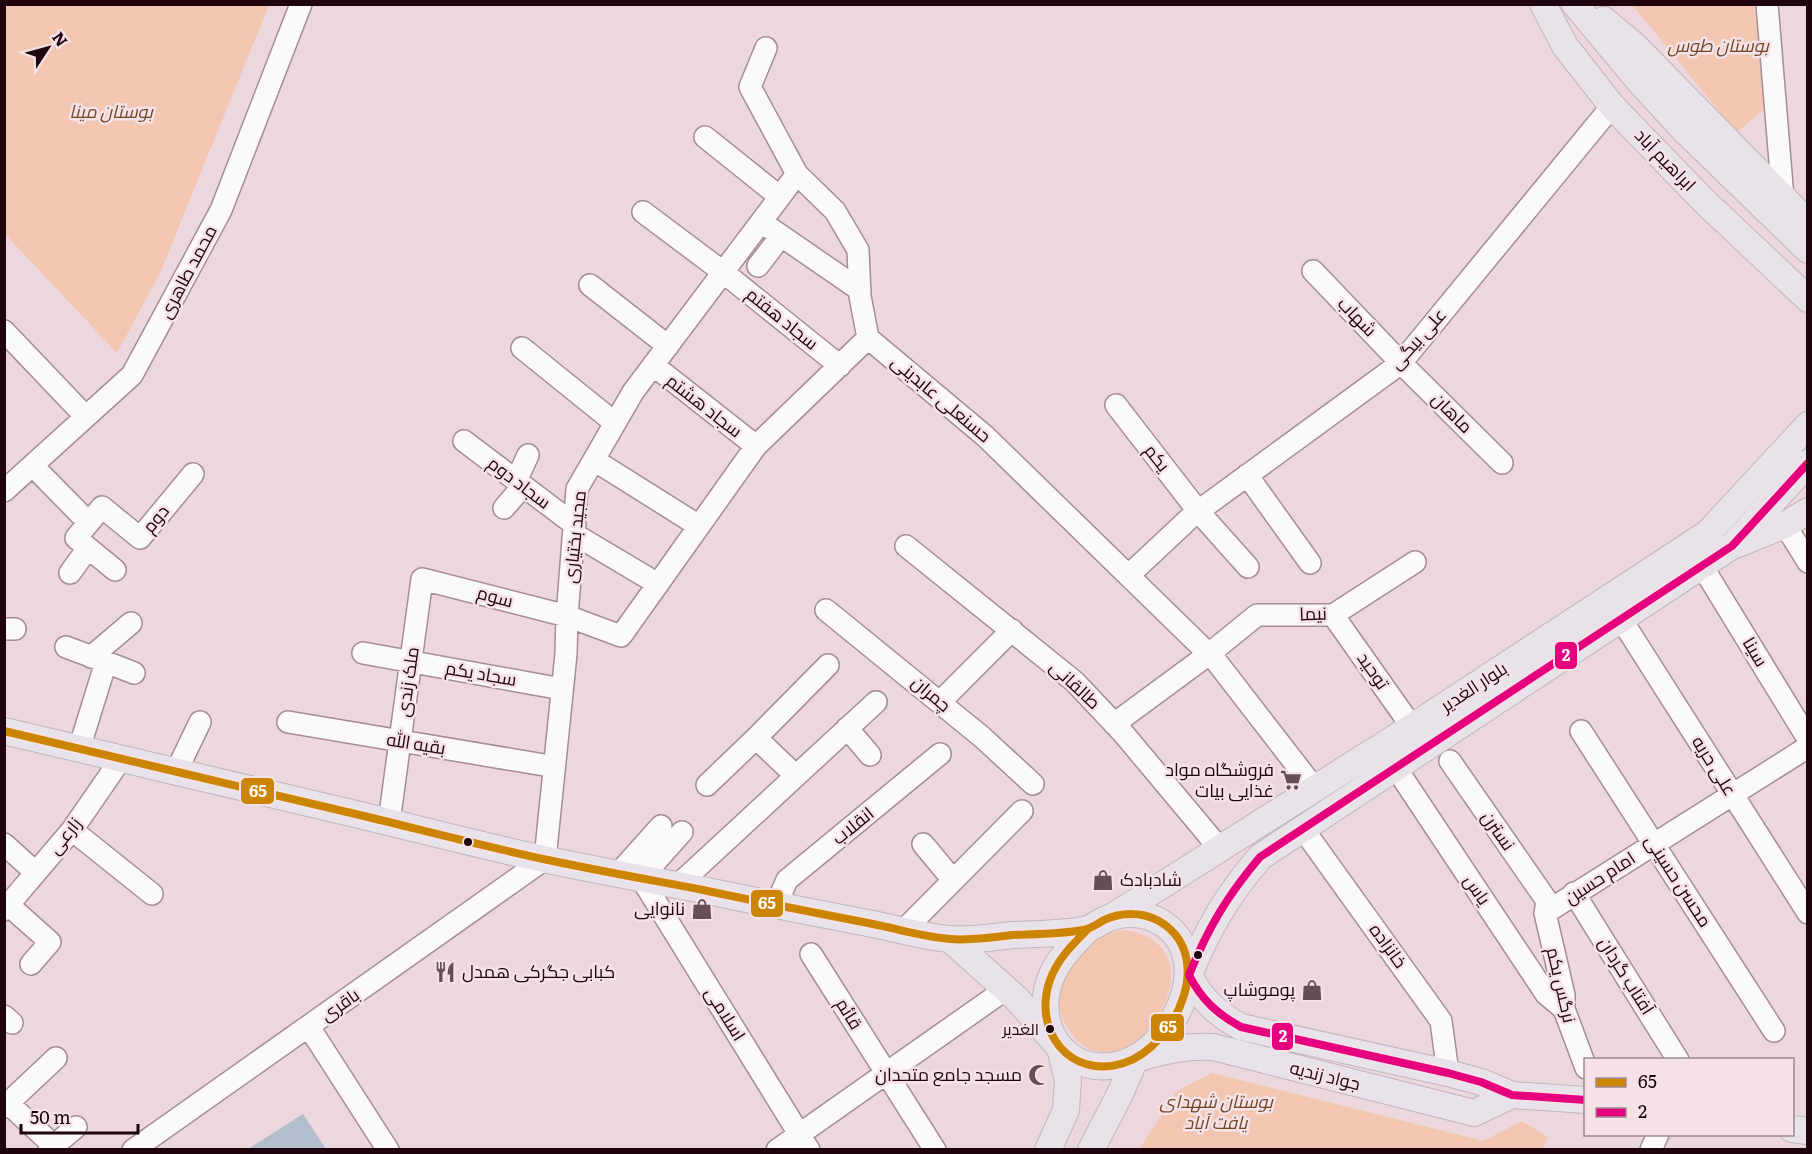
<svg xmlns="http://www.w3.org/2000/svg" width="1812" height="1154" viewBox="0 0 1812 1154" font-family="Literata,Cairo,serif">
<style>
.green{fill:#f2c6b0}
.building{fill:#b3becc}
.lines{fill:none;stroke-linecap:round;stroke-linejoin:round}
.minor-casing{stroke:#a58d96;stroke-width:24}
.major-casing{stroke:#c2b5ba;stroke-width:28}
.minor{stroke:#fcf9fa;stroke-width:21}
.major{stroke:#e8e3ea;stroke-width:26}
.bus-1-casing{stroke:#f4e2e7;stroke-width:12}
.bus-2-casing{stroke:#f4e2e7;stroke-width:12}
.bus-1{stroke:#cc8503;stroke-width:8}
.bus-2{stroke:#e5007d;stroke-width:8}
.bus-dot{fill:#1f030e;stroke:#f4e2e7;stroke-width:2}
.labels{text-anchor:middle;stroke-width:5;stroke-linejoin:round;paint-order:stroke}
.bus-label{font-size:16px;fill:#1f030e;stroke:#f4e2e7;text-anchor:end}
.park-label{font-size:18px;font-style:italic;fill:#724725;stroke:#f4e2e7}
.street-label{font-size:18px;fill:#1f030e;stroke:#f4e2e7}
.poi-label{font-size:18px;fill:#1f030e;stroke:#f4e2e7;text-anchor:end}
.line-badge{stroke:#f4e2e7;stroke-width:2}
.badge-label{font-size:16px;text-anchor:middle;font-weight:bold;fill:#fff}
</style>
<rect width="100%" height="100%" fill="#ecd7de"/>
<path class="green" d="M 5,4 L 269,5 L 160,273 L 117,353 L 5,234 Z
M 1632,5 L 1754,5 L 1768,106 L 1737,132 C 1701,91 1668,47 1632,5 Z
M 1125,930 C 1230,946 1130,1100 1075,1038 C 1066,1027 1059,1016 1059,1001 C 1058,981 1075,955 1090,942 C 1099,934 1113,931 1125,930 Z
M 1212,1073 L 1483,1141 L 1522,1121 L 1548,1137 L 1543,1150 L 1139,1149 L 1177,1091 Z"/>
<path class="building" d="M 303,1114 L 326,1149 L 248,1149 Z"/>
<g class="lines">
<defs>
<path id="minor" d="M 1767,4 L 1783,198
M 766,48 L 750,87 L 797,174 L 835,211 L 858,250 L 860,296 L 868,338
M 705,137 L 780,197
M 643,212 L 723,272 L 840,366
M 761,222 L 860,290
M 758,266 L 781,236
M 1313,271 L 1401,363 L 1502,463
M 590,285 L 668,346
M 4,331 L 86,417
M 868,338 L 985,436 L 1216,661 L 1315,789
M 522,348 L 615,423
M 653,365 L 756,446
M 1116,405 L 1198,511 L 1248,567
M 464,441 L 575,525
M 594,460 L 699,526
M 33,466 L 88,522
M 1247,475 L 1310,563
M 516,481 L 528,455
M 4,491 L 132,375 L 221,210 L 301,4
M 504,508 L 523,486
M 1785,525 L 1808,562
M 574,534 L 658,584
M 906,546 L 1075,682 L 1123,733 L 1220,849
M 1702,566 L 1808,739
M 115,570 L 76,538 L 102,507 L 140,538 L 193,474
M 70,573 L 88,548
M 1129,575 L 1193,515 L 1401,363 L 1612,106
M 826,610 L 982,737 L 1033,784
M 1333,615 L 1412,727
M 1621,619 L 1808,913
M 4,629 L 15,629
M 66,647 L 106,662 L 79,749
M 363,653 L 562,689
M 91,657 L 131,623
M 106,662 L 134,673
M 940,702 L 1012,630
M 288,722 L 544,765
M 1114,724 L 1209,654 L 1257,615 L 1333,615 L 1415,562
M 847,728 L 870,755
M 1581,731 L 1774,1031
M 1450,761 L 1547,901 L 1545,913 L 1564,995 L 1564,1009 L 1586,1068
M 1396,768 L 1546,994 L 1564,1009
M 176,772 L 200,722
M 796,776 L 756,738 L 828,665
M 707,785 L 756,738
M 389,822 L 422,579 L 567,616 L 621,636 L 756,446 L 868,338
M 1303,829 L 1441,1021 L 1448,1073
M 72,830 L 152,894
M 682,832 L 641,878 L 809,1150
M 4,844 L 35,872
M 923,844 L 953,880
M 618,874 L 661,826
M 678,885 L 876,702
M 1574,893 L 1678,1060
M 4,901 L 50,942 L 31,964
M 776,905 L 787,880 L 940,754
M 4,910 L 72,830 L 121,759
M 1545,913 L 1808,747
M 904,930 L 1022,811
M 811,954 L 935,1150
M 4,1016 L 12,1023
M 309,1027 L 388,1150
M 9,1104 L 54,1146
M 4,1107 L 56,1058
M 49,1150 L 76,1127
M 133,1150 L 545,859 L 566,654 L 567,616 L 577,489 L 633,392 L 797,174
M 777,1150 L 1006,989
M 1651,1150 L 1658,1134"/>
<path id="major" d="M 1543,4 L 1565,46 L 1612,106 L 1704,201 L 1808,299
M 1575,4 L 1639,81 L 1685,131 L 1808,250
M 1604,20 L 1636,47 L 1808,223
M 1738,544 L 1785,525 L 1808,511
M 4,731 C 124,759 244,788 364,816 C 426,831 487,847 548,860 C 600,871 651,880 703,890 C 759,902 816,913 873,924 C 898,929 924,937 950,939 C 970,941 992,937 1013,935 C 1036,934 1061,934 1083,930 C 1091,929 1097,924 1104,920 C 1121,912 1141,912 1157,920 C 1219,953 1176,1046 1124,1063 C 1070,1080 1032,1031 1050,980 C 1057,960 1072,945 1087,930
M 1115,915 L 1412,727 L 1708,533 L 1808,425
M 951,940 L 1017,999 L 1060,1048 L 1068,1080 L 1066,1110 L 1048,1150
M 1586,1100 L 1512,1095 L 1481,1082 L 1448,1073 L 1241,1027 C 1217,1014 1201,999 1189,975 C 1208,928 1227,896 1260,857 L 1732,546 L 1808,463
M 1792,1129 L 1808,1131
M 1091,1150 L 1120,1094 L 1135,1059 C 1161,1052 1185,1045 1213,1047 L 1474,1113 L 1512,1095"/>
</defs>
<use href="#minor" class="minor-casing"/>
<use href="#major" class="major-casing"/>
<use href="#minor" class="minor"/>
<use href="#major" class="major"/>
<defs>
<path id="bus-1" d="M 4,731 C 124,759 244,788 364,816 C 426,831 487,847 548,860 C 600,871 651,880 703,890 C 759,902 816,913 873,924 C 898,929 924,937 950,939 C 970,941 992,937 1013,935 C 1036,934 1061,934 1083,930 C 1091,929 1097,924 1104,920 C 1121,912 1141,912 1157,920 C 1219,953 1176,1046 1124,1063 C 1070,1080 1032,1031 1050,980 C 1057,960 1072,945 1087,930"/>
<path id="bus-2" d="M 1586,1100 L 1512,1095 L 1481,1082 L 1448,1073 L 1241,1027 C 1217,1014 1201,999 1189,975 C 1208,928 1227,896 1260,857 L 1732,546 L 1808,463"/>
</defs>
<use href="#bus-1" class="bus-1-casing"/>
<use href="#bus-2" class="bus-2-casing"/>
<use href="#bus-1" class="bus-1"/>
<use href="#bus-2" class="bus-2"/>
</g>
<defs>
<symbol id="supermarket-bare" viewBox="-9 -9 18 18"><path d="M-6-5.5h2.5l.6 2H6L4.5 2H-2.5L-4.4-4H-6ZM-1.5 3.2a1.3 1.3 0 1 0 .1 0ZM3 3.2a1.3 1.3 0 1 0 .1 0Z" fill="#674d57" stroke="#f4e2e7" stroke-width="2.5" paint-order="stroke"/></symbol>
<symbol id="shop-bare" viewBox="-9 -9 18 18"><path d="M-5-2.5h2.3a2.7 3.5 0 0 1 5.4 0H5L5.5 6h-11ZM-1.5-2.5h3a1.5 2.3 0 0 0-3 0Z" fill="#674d57" stroke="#f4e2e7" stroke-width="2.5" paint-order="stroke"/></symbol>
<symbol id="restaurant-bare" viewBox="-9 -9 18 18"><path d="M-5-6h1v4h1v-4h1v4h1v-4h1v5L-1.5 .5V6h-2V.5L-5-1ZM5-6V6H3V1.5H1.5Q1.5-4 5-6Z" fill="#674d57" stroke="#f4e2e7" stroke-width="2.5" paint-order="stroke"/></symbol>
<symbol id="mosque-bare" viewBox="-9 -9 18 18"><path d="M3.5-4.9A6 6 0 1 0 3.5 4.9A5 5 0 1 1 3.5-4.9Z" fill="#674d57" stroke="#f4e2e7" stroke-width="2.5" paint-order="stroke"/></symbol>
</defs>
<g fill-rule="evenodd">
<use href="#supermarket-bare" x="1276" y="765" width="30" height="30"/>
<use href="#shop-bare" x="1088" y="865" width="30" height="30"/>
<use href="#shop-bare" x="687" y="894" width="30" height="30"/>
<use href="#restaurant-bare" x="430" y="957" width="30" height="30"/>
<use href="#shop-bare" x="1297" y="975" width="30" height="30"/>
<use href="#mosque-bare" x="1024" y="1060" width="30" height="30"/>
</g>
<g class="bus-dot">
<circle cx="468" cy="842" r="5"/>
<circle cx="1198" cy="955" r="5"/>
<circle cx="1050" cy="1029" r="5"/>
</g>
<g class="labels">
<g class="bus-label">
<text x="1039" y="1035">الغدیر</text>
</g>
<g class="park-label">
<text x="1718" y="52">بوستان طوس</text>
<text x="111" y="118">بوستان مینا</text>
<text x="1216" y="1108">بوستان شهدای<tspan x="1216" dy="21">یافت آباد</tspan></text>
</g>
<g class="street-label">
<text transform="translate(1665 160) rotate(46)" y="6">ابراهیم آباد</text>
<text transform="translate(188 272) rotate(-62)" y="6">محمد طاهری</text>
<text transform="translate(1357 317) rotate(46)" y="6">شهاب</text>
<text transform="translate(782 319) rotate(39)" y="6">سجاد هفتم</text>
<text transform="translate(1418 339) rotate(-48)" y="6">علی بیگی</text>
<text transform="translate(941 399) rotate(40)" y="6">حسنعلی عابدینی</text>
<text transform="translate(704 406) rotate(38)" y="6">سجاد هشتم</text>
<text transform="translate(1452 413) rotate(45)" y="6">ماهان</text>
<text transform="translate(1157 458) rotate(52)" y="6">یکم</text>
<text transform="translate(519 483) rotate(37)" y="6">سجاد دوم</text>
<text transform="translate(156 519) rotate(-50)" y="6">دوم</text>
<text transform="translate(575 537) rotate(-84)" y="6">مجید بختیاری</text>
<text transform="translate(495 597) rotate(15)" y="6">سوم</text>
<text transform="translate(1313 614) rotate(-2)" y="6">نیما</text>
<text transform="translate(1755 652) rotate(59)" y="6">سینا</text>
<text transform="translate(1373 671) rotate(55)" y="6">توحید</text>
<text transform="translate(481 674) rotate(10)" y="6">سجاد یکم</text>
<text transform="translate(408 682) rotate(-82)" y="6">ملک زندی</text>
<text transform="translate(1075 685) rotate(43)" y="6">طالقانی</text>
<text transform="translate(1474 687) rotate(-33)" y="6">بلوار الغدیر</text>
<text transform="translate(931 694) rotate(40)" y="6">چمران</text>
<text transform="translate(416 744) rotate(9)" y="6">بقیه الله</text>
<text transform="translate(1714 766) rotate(58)" y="6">علی حریه</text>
<text transform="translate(853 826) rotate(-39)" y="6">انقلاب</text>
<text transform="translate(1498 831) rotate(55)" y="6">نسترن</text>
<text transform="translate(65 836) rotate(-51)" y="6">زارعی</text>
<text transform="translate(1600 878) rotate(-33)" y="6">امام حسین</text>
<text transform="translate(1678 881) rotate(57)" y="6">محسن حسینی</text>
<text transform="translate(1477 890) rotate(56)" y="6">یاس</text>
<text transform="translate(1388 946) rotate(54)" y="6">خانزاده</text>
<text transform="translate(1626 976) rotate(58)" y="6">آفتاب گردان</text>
<text transform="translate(1561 985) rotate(77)" y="6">نرگس یکم</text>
<text transform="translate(340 1005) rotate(-35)" y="6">باقری</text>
<text transform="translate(725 1014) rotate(58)" y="6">اسلامی</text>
<text transform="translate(849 1014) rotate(58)" y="6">قائم</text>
<text transform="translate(1325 1076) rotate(14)" y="6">جواد زندیه</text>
</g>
<g class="poi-label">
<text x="1274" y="776">فروشگاه مواد<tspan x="1274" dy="21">غذایی بیات</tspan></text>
<text x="1120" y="886" text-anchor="start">شادبادک</text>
<text x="685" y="915">نانوایی</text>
<text x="462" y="978" text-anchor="start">کبابی جگرکی همدل</text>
<text x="1295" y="996">پوموشاپ</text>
<text x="1022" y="1081">مسجد جامع متحدان</text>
</g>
</g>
<g class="line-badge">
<rect x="1554" y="641" width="24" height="29" rx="6" fill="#e5007d"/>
<rect x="240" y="777" width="35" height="28" rx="6" fill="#cc8503"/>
<rect x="750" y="889" width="34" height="29" rx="6" fill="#cc8503"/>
<rect x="1150" y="1013" width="35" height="29" rx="6" fill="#cc8503"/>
<rect x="1271" y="1022" width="23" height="29" rx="6" fill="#e5007d"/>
</g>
<g class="badge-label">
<text x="1566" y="661">2</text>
<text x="258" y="797">65</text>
<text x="767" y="909">65</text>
<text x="1168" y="1033">65</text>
<text x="1283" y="1042">2</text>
</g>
<rect width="1812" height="1154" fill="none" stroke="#1f030e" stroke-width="12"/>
<rect x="1584" y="1058" width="210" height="78" fill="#f4e2e7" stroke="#9f8990" stroke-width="1.5"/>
<rect x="1596" y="1078" width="30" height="9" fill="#cc8503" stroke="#9f8990" stroke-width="1.5"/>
<text x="1638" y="1088" font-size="18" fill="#1f030e">65</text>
<rect x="1596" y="1108" width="30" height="9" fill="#e5007d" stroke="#9f8990" stroke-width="1.5"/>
<text x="1638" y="1118" font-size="18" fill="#1f030e">2</text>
<g transform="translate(48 48) rotate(54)" stroke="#f4e2e7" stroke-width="4.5" paint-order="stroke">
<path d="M0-4.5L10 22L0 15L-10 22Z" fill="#1f030e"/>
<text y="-9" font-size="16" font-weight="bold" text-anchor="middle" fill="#1f030e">N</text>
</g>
<path d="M21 1124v9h117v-9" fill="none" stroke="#1f030e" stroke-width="3"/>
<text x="30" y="1124" font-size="18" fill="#1f030e" stroke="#f4e2e7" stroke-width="4.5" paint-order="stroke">50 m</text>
</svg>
